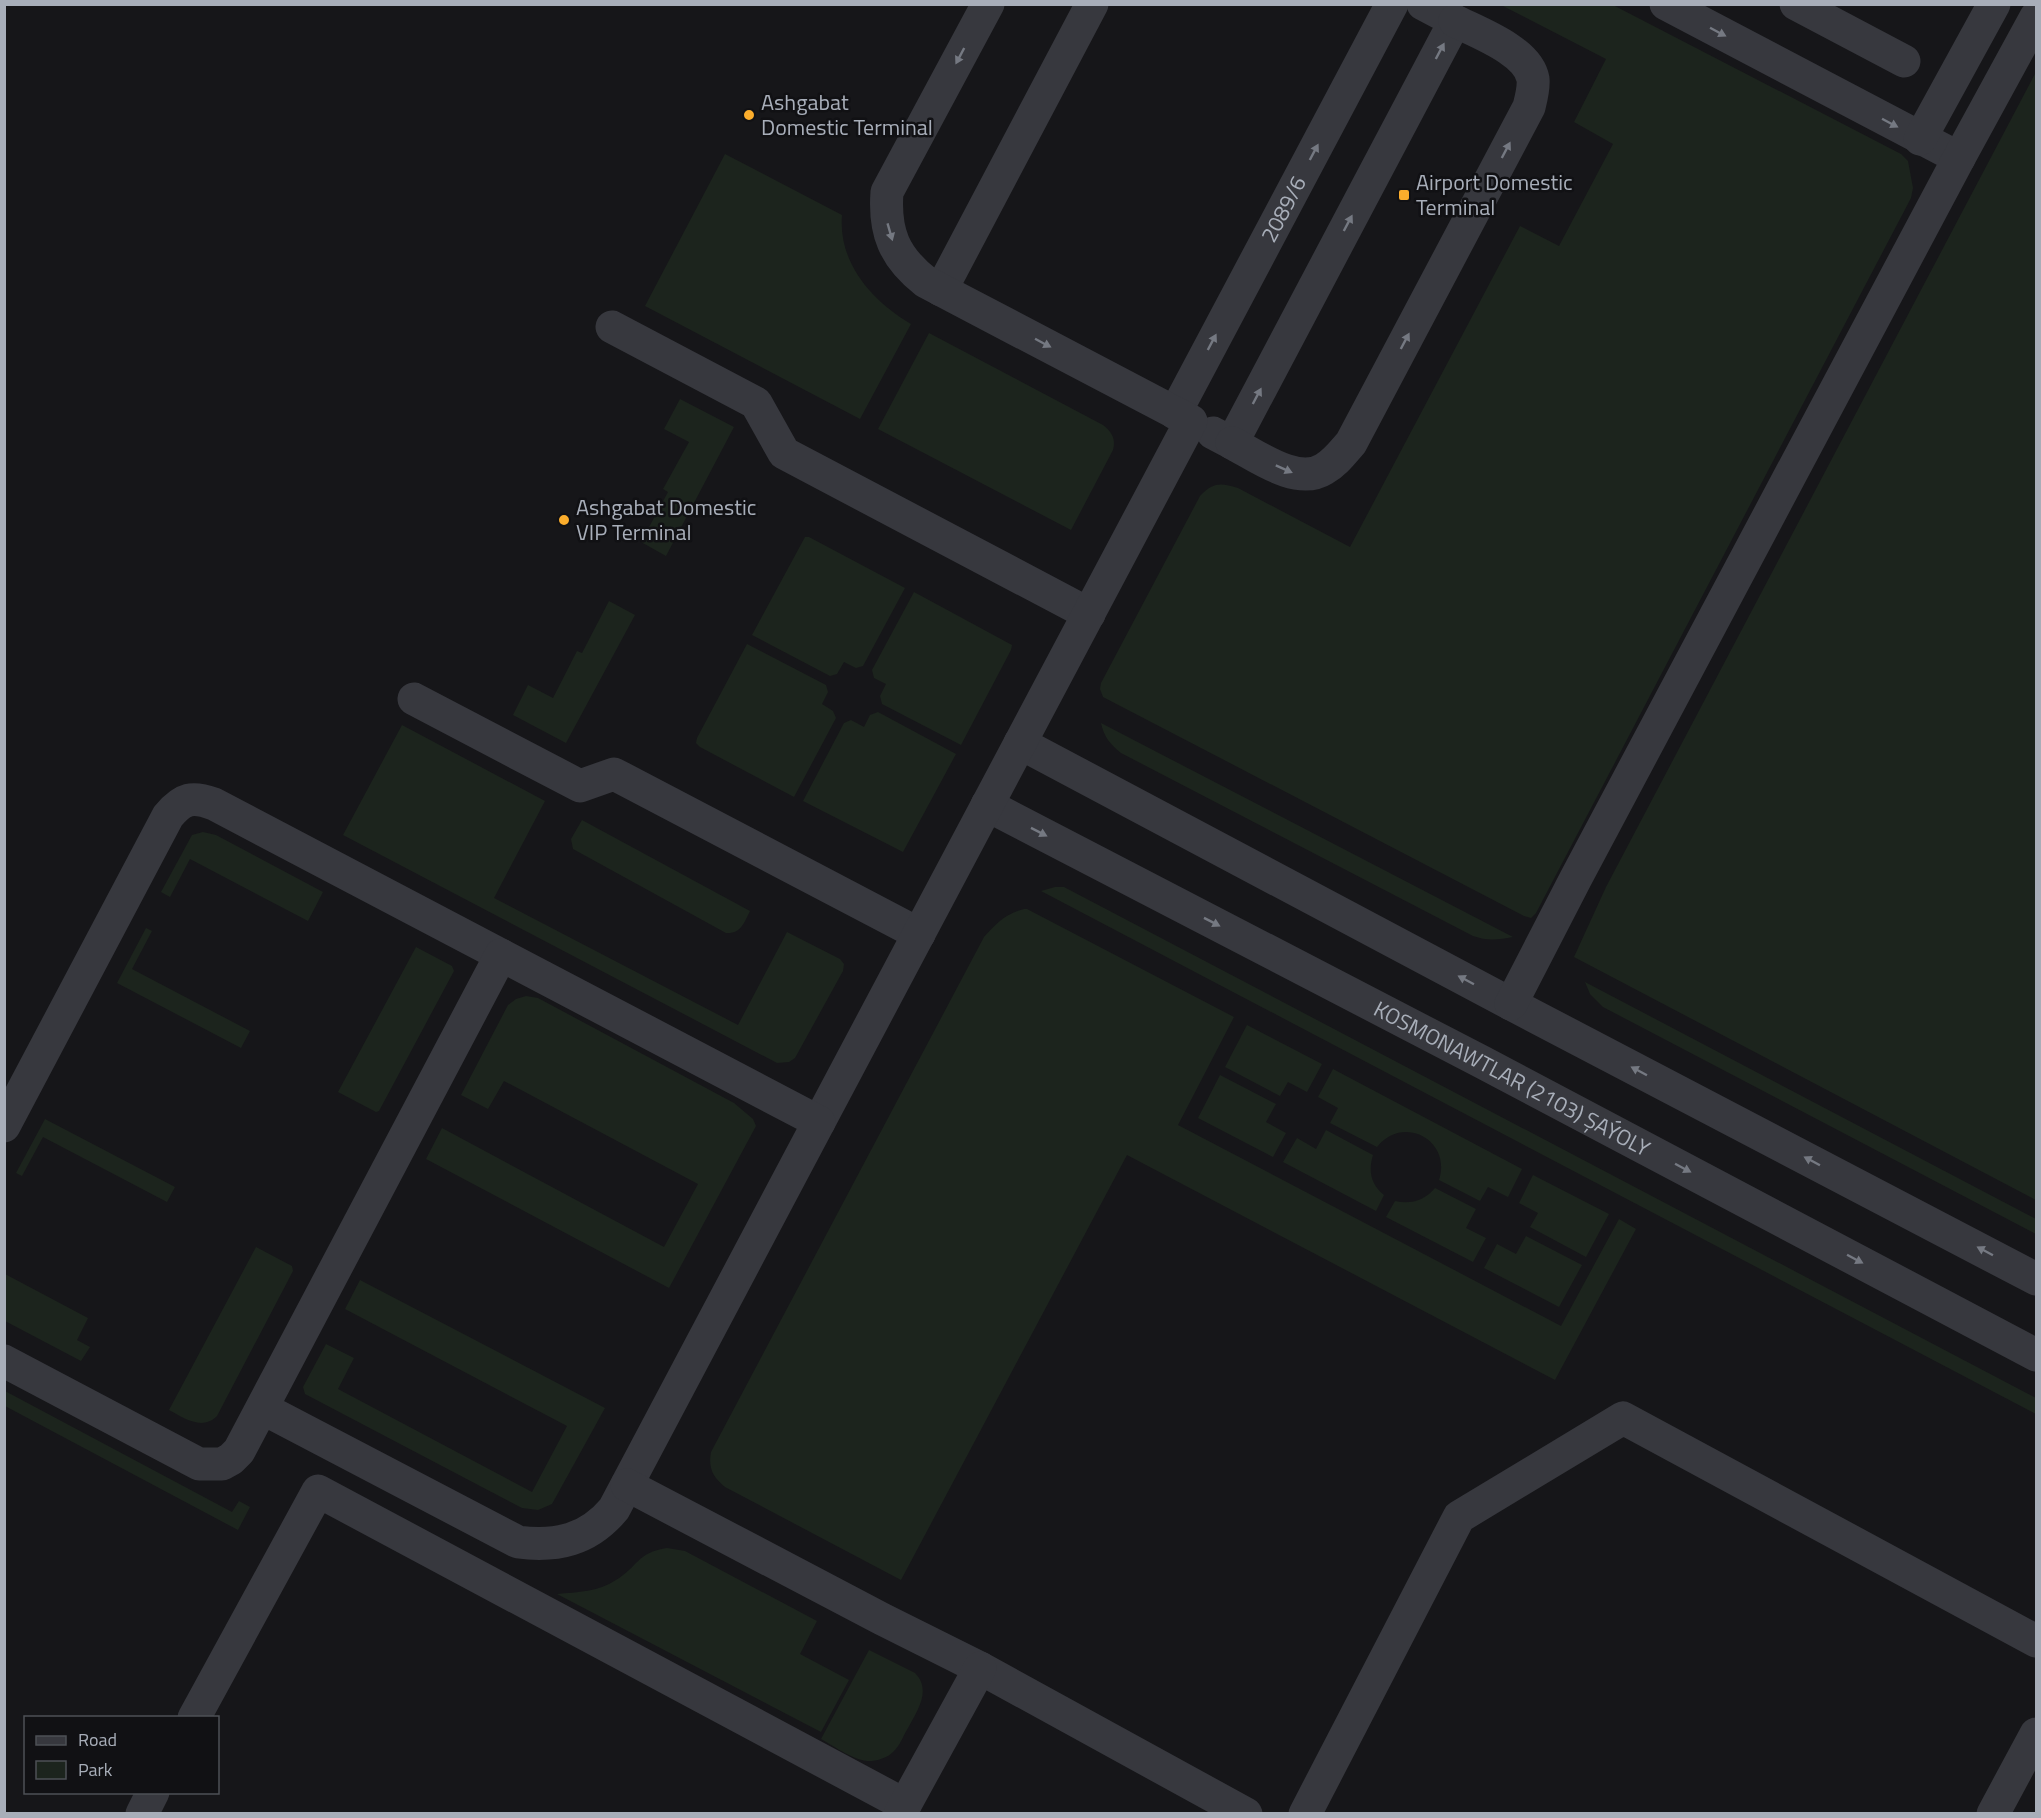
<svg xmlns="http://www.w3.org/2000/svg" width="2041" height="1818" viewBox="0 0 2041 1818" font-family="'Titillium Web',sans-serif">
<style>
.green{fill:#1c241d}
.lines{fill:none;stroke-linecap:round;stroke-linejoin:round}
.minor{stroke:#37383e;stroke-width:33}
.oneway{fill:#757982}
.poi-dot{fill:#fbad2c;stroke:#111114;stroke-width:2}
.labels{text-anchor:middle;stroke-width:5;stroke-linejoin:round;paint-order:stroke}
.poi-label{font-size:22px;fill:#a8aeb9;stroke:#111114;text-anchor:start}
.street-label{font-size:22px;fill:#a8aeb9;stroke:#111114}
</style>
<rect width="100%" height="100%" fill="#161619"/>
<path class="green" d="M 1501,5 L 1613,5 L 1901,154 L 1908,161 L 1913,188 L 1911,198 L 1536,913 L 1531,918 L 1524,916 L 1103,697 L 1100,689 L 1101,683 L 1200,496 C 1214,482 1220,483 1238,488 L 1350,547 L 1520,226 L 1559,246 L 1613,144 L 1574,122 L 1606,59 Z
M 2036,72 L 2036,1200 L 1574,957 L 1606,887 Z
M 725,154 L 842,215 C 838,263 872,301 911,324 L 860,419 L 645,306 Z
M 929,333 L 1103,425 C 1112,432 1116,439 1113,450 L 1071,530 L 878,429 Z
M 680,399 L 734,427 L 666,556 L 641,542 L 668,492 L 663,489 L 689,442 L 664,429 Z
M 805,537 L 809,537 L 905,588 L 863,666 L 856,668 L 844,662 L 837,674 L 830,676 L 752,635 Z
M 914,592 L 1012,645 L 1011,650 L 961,745 L 882,704 L 880,696 L 886,684 L 874,678 L 872,670 Z
M 609,601 L 635,615 L 566,743 L 513,715 L 528,685 L 553,698 L 577,651 L 582,653 Z
M 747,644 L 826,685 L 828,692 L 822,704 L 833,711 L 836,718 L 794,797 L 700,747 L 696,743 L 697,738 Z
M 878,712 L 956,754 L 903,852 L 803,801 L 844,723 L 851,720 L 864,727 L 870,715 Z
M 1101,723 L 1513,937 C 1498,940 1487,941 1473,936 L 1121,753 C 1110,744 1104,737 1101,723 Z
M 402,725 L 545,801 L 494,898 L 738,1025 L 787,932 L 840,959 L 844,964 L 843,971 L 795,1058 L 789,1062 L 777,1063 L 343,835 Z
M 582,820 L 750,911 C 744,923 741,934 726,933 L 573,849 L 571,839 Z
M 203,832 L 216,835 L 323,892 L 308,921 L 190,859 L 170,897 L 161,892 L 192,835 Z
M 1055,887 L 1064,887 L 2036,1398 L 2036,1414 L 1041,891 Z
M 1024,909 L 1027,909 L 1234,1017 L 1178,1125 L 1561,1326 L 1619,1219 L 1636,1229 L 1555,1380 L 1127,1155 L 901,1580 L 725,1487 C 713,1477 708,1468 711,1452 L 984,937 C 996,924 1005,914 1024,909 Z
M 146,928 L 152,931 L 132,969 L 250,1031 L 241,1048 L 117,983 Z
M 416,947 L 452,966 L 454,971 L 379,1111 L 376,1112 L 338,1092 Z
M 1585,982 L 2036,1219 L 2036,1234 L 1603,1007 L 1590,994 Z
M 526,996 L 538,998 L 734,1103 L 753,1119 L 756,1126 L 669,1288 L 426,1159 L 442,1128 L 664,1247 L 698,1184 L 504,1081 L 488,1109 L 461,1095 L 508,1005 L 516,999 Z
M 1247,1025 L 1322,1064 L 1307,1092 L 1288,1082 L 1280,1096 L 1225,1067 Z
M 1333,1069 L 1522,1169 L 1508,1197 L 1488,1187 L 1480,1201 L 1439,1180 C 1452,1140 1403,1114 1377,1147 L 1330,1123 L 1338,1108 L 1318,1097 Z
M 1220,1075 L 1276,1104 L 1266,1122 L 1286,1133 L 1273,1157 L 1198,1118 Z
M 45,1119 L 175,1187 L 167,1202 L 43,1137 L 22,1176 L 16,1173 Z
M 1326,1130 L 1373,1155 C 1368,1171 1371,1185 1384,1195 L 1376,1211 L 1283,1162 L 1297,1138 L 1316,1149 Z
M 1533,1175 L 1609,1214 L 1586,1257 L 1530,1227 L 1538,1213 L 1519,1203 Z
M 1435,1188 L 1476,1209 L 1466,1228 L 1486,1238 L 1473,1262 L 1386,1217 L 1395,1201 C 1411,1205 1425,1200 1435,1188 Z
M 1526,1236 L 1582,1265 L 1559,1307 L 1484,1268 L 1497,1244 L 1516,1254 Z
M 256,1247 L 292,1266 L 293,1271 L 217,1416 C 202,1431 184,1418 169,1410 Z
M 5,1274 L 88,1318 L 77,1340 L 90,1347 L 81,1361 L 5,1321 Z
M 360,1280 L 605,1408 L 552,1504 L 538,1510 L 522,1508 L 305,1394 L 303,1387 L 326,1344 L 354,1358 L 338,1389 L 532,1492 L 567,1426 L 345,1309 Z
M 5,1391 L 232,1512 L 239,1501 L 250,1507 L 238,1530 L 5,1406 Z
M 667,1548 L 685,1551 L 817,1621 L 800,1654 L 849,1680 L 821,1732 L 557,1594 C 578,1592 598,1592 616,1580 C 639,1566 636,1553 667,1548 Z
M 869,1650 L 915,1673 C 932,1690 917,1711 908,1728 C 903,1736 900,1746 893,1752 C 888,1757 880,1760 872,1761 C 855,1762 836,1747 821,1739 Z"/>
<g class="lines">
<g class="minor">
<path d="M 1666,4 L 1959,158"/>
<path d="M 1796,4 L 1904,61"/>
<path d="M 1920,139 L 1994,4"/>
<path d="M 941,290 L 1092,4"/>
<path d="M 612,327 L 756,403 L 784,453 L 1089,614"/>
<path id="s1" d="M 1175,413 L 1392,4"/>
<path d="M 1213,433 L 1232,443 L 1455,21 L 1423,4"/>
<path d="M 1232,443 C 1257,456 1297,486 1324,469 C 1335,463 1343,452 1351,443 L 1529,107 C 1531,99 1534,88 1533,79 C 1528,51 1479,33 1455,21"/>
<path d="M 414,699 L 580,786 L 614,774 L 919,934"/>
<path d="M 1020,743 L 1511,1004 L 2036,1279"/>
<path id="s2" d="M 987,805 L 1482,1062 L 2036,1355"/>
<path d="M 1511,1004 L 1576,878 L 1959,158 L 2036,17"/>
<path d="M 819,1122 L 1191,421 L 926,282 C 894,257 884,232 887,192 L 988,4"/>
<path d="M 4,1126 L 168,816 C 183,798 192,796 214,804 L 501,955"/>
<path d="M 4,1361 L 199,1464 L 222,1464 L 231,1459 L 239,1451 L 501,955 L 819,1122 L 614,1509 C 588,1540 557,1547 518,1542 L 262,1408"/>
<path d="M 627,1485 L 882,1619 L 980,1668 L 1246,1814"/>
<path d="M 194,1718 L 318,1491 L 905,1805"/>
<path d="M 142,1814 L 153,1792"/>
<path d="M 900,1814 L 980,1668"/>
<path d="M 1305,1814 L 1459,1517 L 1623,1418 L 2036,1641"/>
<path d="M 1993,1814 L 2036,1734"/>
</g>
</g>
<defs><path id="oneway-solid" d="M-6-.8H1V-3.2L6.5 0L1 3.2V.8H-6Z" transform="scale(1.5)"/></defs>
<g class="oneway">
<use href="#oneway-solid" transform="translate(1718 32) rotate(28)"/>
<use href="#oneway-solid" transform="translate(1440 51) rotate(-62)"/>
<use href="#oneway-solid" transform="translate(960 56) rotate(118)"/>
<use href="#oneway-solid" transform="translate(1890 123) rotate(28)"/>
<use href="#oneway-solid" transform="translate(1506 150) rotate(-62)"/>
<use href="#oneway-solid" transform="translate(1314 152) rotate(-62)"/>
<use href="#oneway-solid" transform="translate(1348 223) rotate(-62)"/>
<use href="#oneway-solid" transform="translate(890 232) rotate(74)"/>
<use href="#oneway-solid" transform="translate(1405 341) rotate(-62)"/>
<use href="#oneway-solid" transform="translate(1212 342) rotate(-62)"/>
<use href="#oneway-solid" transform="translate(1043 343) rotate(28)"/>
<use href="#oneway-solid" transform="translate(1257 396) rotate(-62)"/>
<use href="#oneway-solid" transform="translate(1284 469) rotate(24)"/>
<use href="#oneway-solid" transform="translate(1039 832) rotate(27)"/>
<use href="#oneway-solid" transform="translate(1212 922) rotate(27)"/>
<use href="#oneway-solid" transform="translate(1466 980) rotate(-152)"/>
<use href="#oneway-solid" transform="translate(1639 1071) rotate(-152)"/>
<use href="#oneway-solid" transform="translate(1812 1161) rotate(-152)"/>
<use href="#oneway-solid" transform="translate(1683 1168) rotate(28)"/>
<use href="#oneway-solid" transform="translate(1985 1251) rotate(-152)"/>
<use href="#oneway-solid" transform="translate(1855 1259) rotate(28)"/>
</g>
<g class="poi-dot">
<circle cx="749" cy="115" r="6"/>
<rect x="1398" y="189" width="12" height="12" rx="3"/>
<circle cx="564" cy="520" r="6"/>
</g>
<g class="labels">
<g class="poi-label">
<text x="761" y="110">Ashgabat<tspan x="761" dy="25">Domestic Terminal</tspan></text>
<text x="1416" y="190">Airport Domestic<tspan x="1416" dy="25">Terminal</tspan></text>
<text x="576" y="515">Ashgabat Domestic<tspan x="576" dy="25">VIP Terminal</tspan></text>
</g>
<g class="street-label">
<text dy="8" stroke="none"><textPath href="#s1" startOffset="231">2089/6</textPath></text>
<text dy="8" stroke="none"><textPath href="#s2" startOffset="592">KOSMONAWTLAR (2103) ŞAÝOLY</textPath></text>
</g>
</g>
<rect width="2041" height="1818" fill="none" stroke="#a8aeb9" stroke-width="12"/>
<rect x="24" y="1716" width="195" height="78" fill="#111114" stroke="#4d5056" stroke-width="1.5"/>
<rect x="36" y="1736" width="30" height="9" fill="#37383e" stroke="#4d5056" stroke-width="1.5"/>
<text x="78" y="1746" font-size="18" fill="#a8aeb9">Road</text>
<rect x="36" y="1761" width="30" height="18" fill="#1c241d" stroke="#4d5056" stroke-width="1.5"/>
<text x="78" y="1776" font-size="18" fill="#a8aeb9">Park</text>
</svg>
